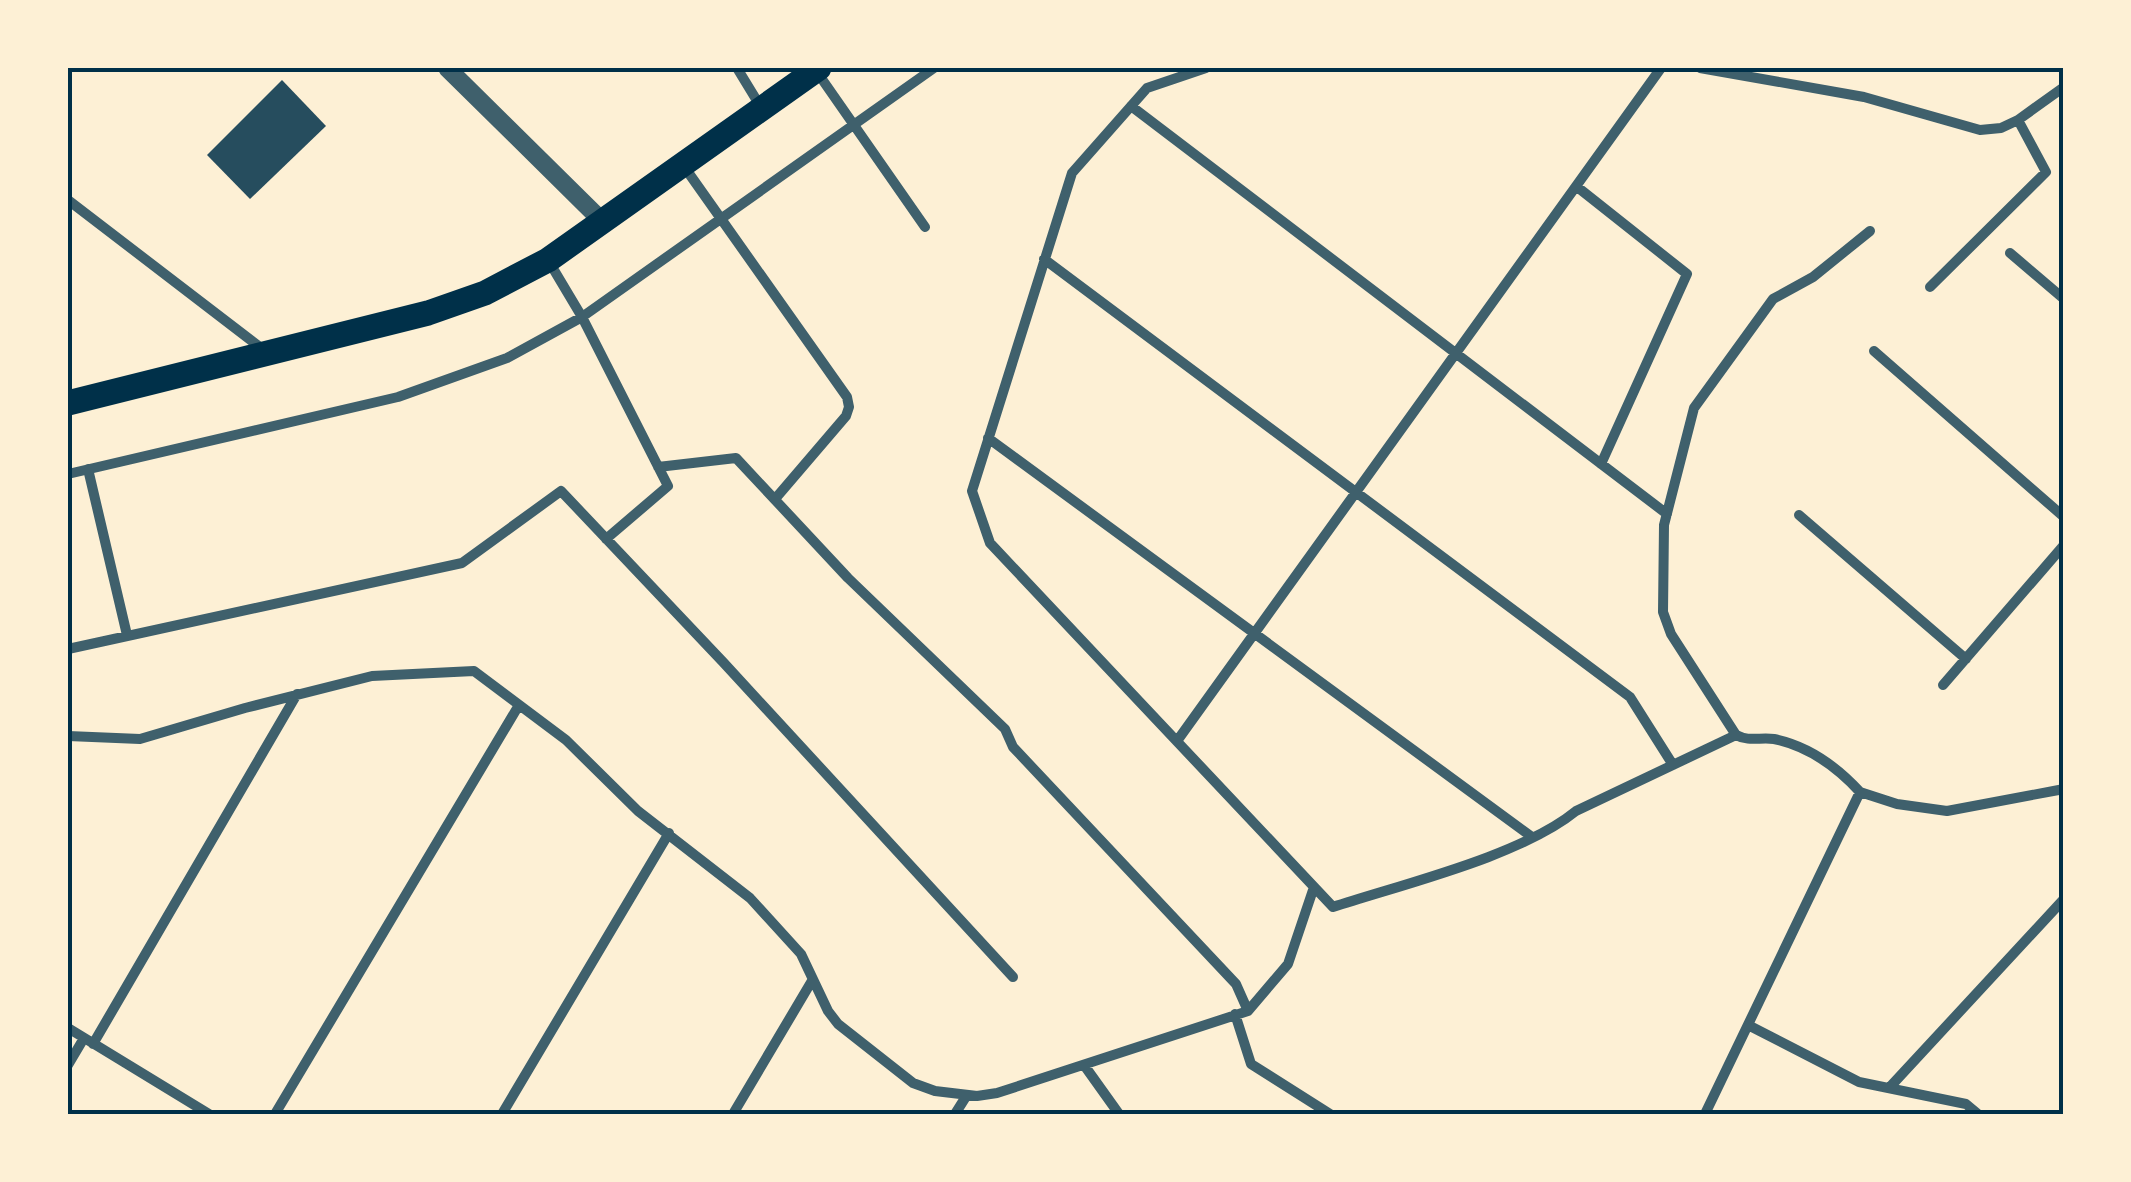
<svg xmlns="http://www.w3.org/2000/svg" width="2131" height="1182" viewBox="0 0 2131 1182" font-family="'Space Grotesk',sans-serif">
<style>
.building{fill:#264d5e}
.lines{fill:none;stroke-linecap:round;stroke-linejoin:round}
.minor{stroke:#3f606c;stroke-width:10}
.tertiary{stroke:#3f606c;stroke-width:18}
.primary{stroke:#003049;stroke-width:25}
.neatline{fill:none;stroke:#003049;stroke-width:4}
</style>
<rect width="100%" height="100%" fill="#fdf0d5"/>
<path class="building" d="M 282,80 L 326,126 L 250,199 L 207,155 Z"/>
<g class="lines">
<path class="minor" d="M 737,68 L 762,109
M 1206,68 L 1147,88 L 1072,173 L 972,491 L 990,543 L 1333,907 C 1403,884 1521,856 1576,811 L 1736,735
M 1700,68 L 1864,97 L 1980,130 L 2001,128 L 2018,120 L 2064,87
M 817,72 L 925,227
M 1131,106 L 1667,514
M 683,165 L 847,397 L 849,407 L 846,416 L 775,499
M 1576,186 L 1687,274 L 1601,464
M 68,200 L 265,351
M 2010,253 L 2064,299
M 1044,259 L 1630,697 L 1673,765
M 548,260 L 582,317 L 668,486 L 606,539
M 1930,287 L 2046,172 L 2018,120
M 1874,351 L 2064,517
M 988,438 L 1532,837
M 658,467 L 736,458 L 848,578 L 1005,729 L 1013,747 L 1236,984 L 1248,1011
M 88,469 L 127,635
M 68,474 L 398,397 L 507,358 L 582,317 L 934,68
M 1799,515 L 1966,659
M 68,649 L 462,563 L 561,491 L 723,662 L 1013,977
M 1943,685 L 2064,545
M 68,736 L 140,739 L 245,708 L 372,676 L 474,671 L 566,740 L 638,811 L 750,898 L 801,954 L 828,1011 L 838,1024 L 913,1083 L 935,1091 L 977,1096 L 997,1093 L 1248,1011 L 1288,964 L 1314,887
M 1177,741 L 1661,68
M 1860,792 C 1838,768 1808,746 1774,739 C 1760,737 1749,742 1736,735 L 1671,634 L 1663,612 L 1664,525 L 1694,408 L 1773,299 L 1813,277 L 1870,231
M 1235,1014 L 1251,1064 L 1330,1114
M 1748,1025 L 1859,1082 L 1966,1104 L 1978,1114
M 68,1028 L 209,1114
M 93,1044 L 297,694
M 68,1065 L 84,1038
M 1084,1065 L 1119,1114
M 1889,1088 L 2064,899
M 275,1114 L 519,705
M 502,1114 L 669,833
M 733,1114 L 813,979
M 955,1114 L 967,1095
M 1705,1114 L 1860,792 L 1897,804 L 1947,811 L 2064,789"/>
<path class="tertiary" d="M 447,68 L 602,221"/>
<path class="primary" d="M 68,403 L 428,313 L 485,293 L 548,260 L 819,68"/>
</g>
<rect width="2131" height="1182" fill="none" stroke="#fdf0d5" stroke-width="140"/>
<rect x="70" y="70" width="1991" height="1042" class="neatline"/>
</svg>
